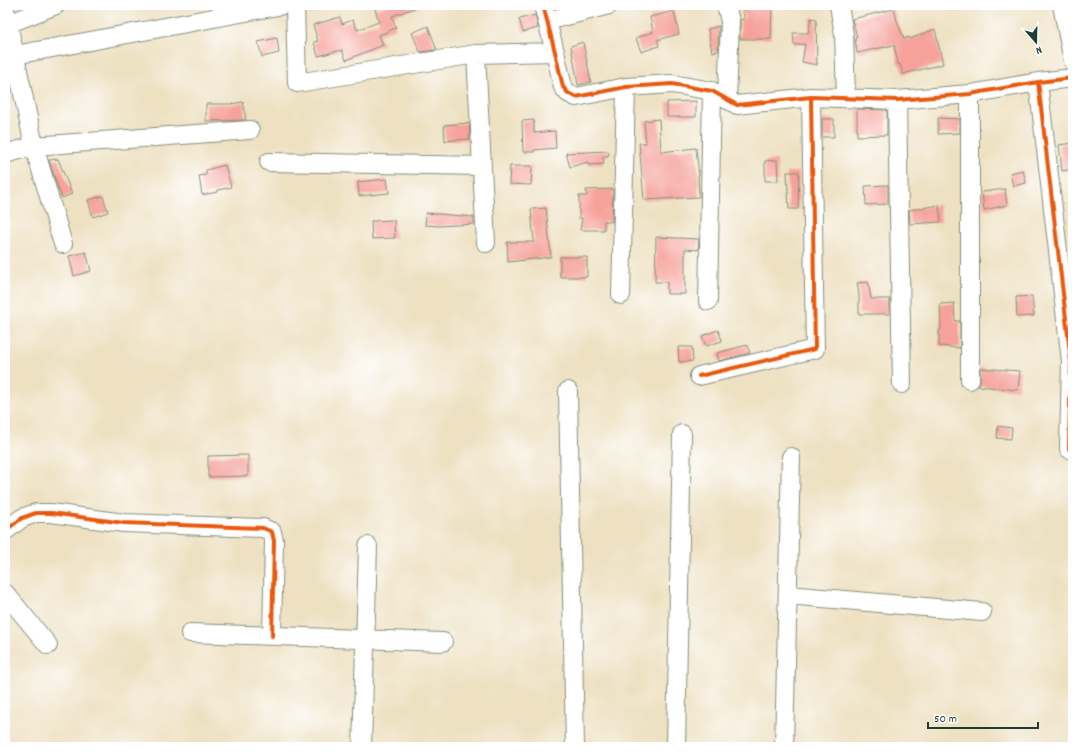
<svg xmlns="http://www.w3.org/2000/svg" width="1078" height="752" viewBox="0 0 1078 752" font-family="Dekko,sans-serif">
<style>
.building{fill:#f6a29b}
.lines{fill:none;stroke-linecap:round;stroke-linejoin:round}
.minor-casing{stroke:#868f7b;stroke-width:20}
.minor{stroke:#fff;stroke-width:18}
.cycleway-casing{stroke:#fff;stroke-width:6}
.cycleway{stroke:#e8590c;stroke-width:4}
</style>
<rect width="100%" height="100%" fill="#fff"/>
<filter id="ink" filterUnits="userSpaceOnUse"><feTurbulence type="fractalNoise" baseFrequency=".025" numOctaves="2"/><feDisplacementMap in="SourceGraphic" scale="8" xChannelSelector="R" yChannelSelector="G"/><feConvolveMatrix kernelMatrix="1 2 1 2 8 2 1 2 1" color-interpolation-filters="sRGB"/></filter>
<filter id="wash" filterUnits="userSpaceOnUse"><feTurbulence type="fractalNoise" baseFrequency=".012" numOctaves="4" result="noise"/><feDisplacementMap in="SourceGraphic" scale="16" xChannelSelector="R" yChannelSelector="G"/><feGaussianBlur stdDeviation="0.9" result="paint"/><feColorMatrix in="noise" values="0 0 0 0 0 0 0 0 0 0 0 0 0 0 0 0 0 1.4 0 .05"/><feComposite in="paint" operator="in"/></filter>
<g filter="url(#wash)">
<rect width="100%" height="100%" fill="#eee1c2"/>
<g id="blocks">
<path class="building" d="M 389,5 L 418,5 L 418,7 L 392,16 L 396,28 L 379,35 L 383,45 L 346,60 L 342,50 L 318,56 L 314,42 L 318,41 L 313,25 L 340,17 L 342,24 L 353,20 L 357,30 L 379,22 L 375,9 Z
M 760,5 L 772,5 L 771,39 L 740,39 L 740,20 L 745,18 L 742,10 Z
M 894,9 L 897,21 L 904,39 L 909,37 L 910,39 L 935,29 L 943,64 L 903,74 L 900,64 L 898,64 L 894,45 L 857,53 L 855,38 L 857,37 L 852,19 Z
M 674,11 L 679,34 L 657,40 L 659,46 L 641,52 L 636,38 L 653,32 L 650,17 Z
M 535,15 L 538,28 L 523,32 L 519,19 Z
M 811,18 L 816,19 L 817,65 L 802,62 L 805,44 L 794,45 L 793,33 L 808,33 Z
M 428,26 L 437,50 L 420,52 L 412,33 Z
M 719,26 L 718,51 L 712,52 L 708,29 Z
M 277,38 L 279,53 L 262,57 L 258,42 Z
M 583,42 L 591,82 L 578,85 L 571,46 Z
M 696,101 L 696,117 L 667,117 L 667,102 Z
M 243,102 L 246,120 L 206,121 L 206,104 L 231,104 Z
M 857,109 L 887,110 L 887,135 L 857,136 Z
M 938,118 L 960,119 L 960,133 L 938,134 Z
M 659,119 L 661,152 L 696,148 L 699,176 L 698,176 L 699,197 L 644,200 L 639,143 L 646,143 L 644,121 Z
M 822,119 L 834,119 L 834,137 L 822,137 Z
M 534,120 L 534,133 L 555,131 L 556,148 L 534,150 L 534,152 L 523,152 L 522,121 Z
M 469,123 L 470,139 L 445,141 L 444,125 Z
M 1073,143 L 1073,169 L 1062,171 L 1059,145 Z
M 608,151 L 609,155 L 603,157 L 604,164 L 588,165 L 588,162 L 570,167 L 566,153 Z
M 58,159 L 72,194 L 62,198 L 56,182 L 49,160 Z
M 777,160 L 778,181 L 765,181 L 765,161 Z
M 225,165 L 231,187 L 218,190 L 218,192 L 202,195 L 199,176 L 206,175 L 206,170 Z
M 510,166 L 532,166 L 531,185 L 509,184 Z
M 1023,170 L 1026,183 L 1013,186 L 1010,173 Z
M 787,172 L 799,172 L 798,209 L 789,209 Z
M 387,179 L 389,193 L 359,196 L 358,182 Z
M 888,185 L 888,204 L 866,205 L 865,186 Z
M 613,189 L 612,222 L 604,221 L 604,230 L 580,230 L 582,218 L 579,218 L 579,196 L 587,196 L 586,190 Z
M 1005,189 L 1007,205 L 984,210 L 982,192 Z
M 103,196 L 108,212 L 93,217 L 88,200 Z
M 939,205 L 941,222 L 910,224 L 909,210 Z
M 546,208 L 551,257 L 508,262 L 507,242 L 534,242 L 531,209 Z
M 426,213 L 474,217 L 474,224 L 439,226 L 425,225 Z
M 394,220 L 395,238 L 372,239 L 371,221 Z
M 656,237 L 699,239 L 698,250 L 685,249 L 685,294 L 667,294 L 667,282 L 655,282 Z
M 86,252 L 91,271 L 74,276 L 69,256 Z
M 560,257 L 587,257 L 587,277 L 560,277 Z
M 868,282 L 871,299 L 890,299 L 890,314 L 859,314 L 859,295 L 857,283 Z
M 1032,296 L 1034,316 L 1017,317 L 1016,297 Z
M 954,303 L 955,321 L 960,321 L 960,348 L 939,346 L 939,330 L 941,330 L 940,304 Z
M 718,330 L 722,341 L 706,346 L 702,336 Z
M 747,345 L 750,353 L 719,361 L 717,353 Z
M 678,347 L 692,347 L 693,361 L 679,362 Z
M 980,368 L 1020,371 L 1018,390 L 979,386 L 980,380 Z
M 998,426 L 1012,428 L 1011,439 L 997,438 Z
M 248,455 L 248,476 L 208,477 L 208,456 Z"/>
</g>
</g>
<g filter="url(#ink)">
<use href="#blocks" fill-opacity="0" stroke="#868f7b" stroke-width="1"/>
<g class="lines">
<defs>
<path id="minor" d="M 295,5 L 297,83 L 476,54 L 555,52
M 543,5 L 555,52 L 563,87 L 568,93 L 576,97 L 626,87 L 672,84 L 712,91 L 737,105 L 811,97 L 897,100 L 970,94 L 1038,82 L 1073,78
M 726,5 L 730,21 L 727,100
M 839,5 L 844,35 L 846,98
M 1062,5 L 1073,61
M 5,9 L 34,146 L 63,244
M 547,21 L 609,5
M 8,24 L 56,5
M 476,54 L 486,243
M 15,55 L 283,5
M 1038,82 L 1071,361 L 1069,449
M 897,100 L 902,384
M 5,154 L 34,146 L 250,130
M 269,162 L 482,166
M 621,295 L 626,87
M 708,301 L 712,91
M 699,376 L 815,349 L 811,97
M 970,380 L 970,94
M 568,391 L 575,747
M 5,531 L 22,518 L 36,513 L 51,513 L 124,523 L 263,528 L 272,532 L 274,541 L 272,636
M 5,593 L 48,645
M 788,595 L 982,612
M 190,633 L 443,642
M 362,747 L 368,546
M 676,747 L 682,434
M 784,747 L 791,457"/>
</defs>
<use href="#minor" class="minor-casing"/>
<use href="#minor" class="minor"/>
<defs>
<path id="cycleway" d="M 543,5 L 555,52 L 563,87 L 568,93 L 576,97 L 626,87 L 672,84 L 712,91 L 737,105 L 811,97 L 897,100 L 970,94 L 1038,82 L 1073,78
M 1038,82 L 1071,361 L 1069,449
M 699,376 L 815,349 L 811,97
M 5,531 L 22,518 L 36,513 L 51,513 L 124,523 L 263,528 L 272,532 L 274,541 L 272,636"/>
</defs>
<use href="#cycleway" class="cycleway-casing"/>
<use href="#cycleway" class="cycleway"/>
</g>
</g>
<rect width="1078" height="752" fill="none" stroke="#fff" stroke-width="20"/>
<g transform="translate(1036 42) rotate(160)" stroke="#ffffff" stroke-width="3" paint-order="stroke">
<path d="M0-3L7 15L0 10L-7 15Z" fill="#1f3d34"/>
<text y="-6" font-size="11" font-weight="bold" text-anchor="middle" fill="#1f3d34">N</text>
</g>
<path d="M928 722v6h110v-6" fill="none" stroke="#1f3d34" stroke-width="2"/>
<text x="934" y="722" font-size="12" fill="#1f3d34" stroke="#ffffff" stroke-width="3" paint-order="stroke">50 m</text>
</svg>
